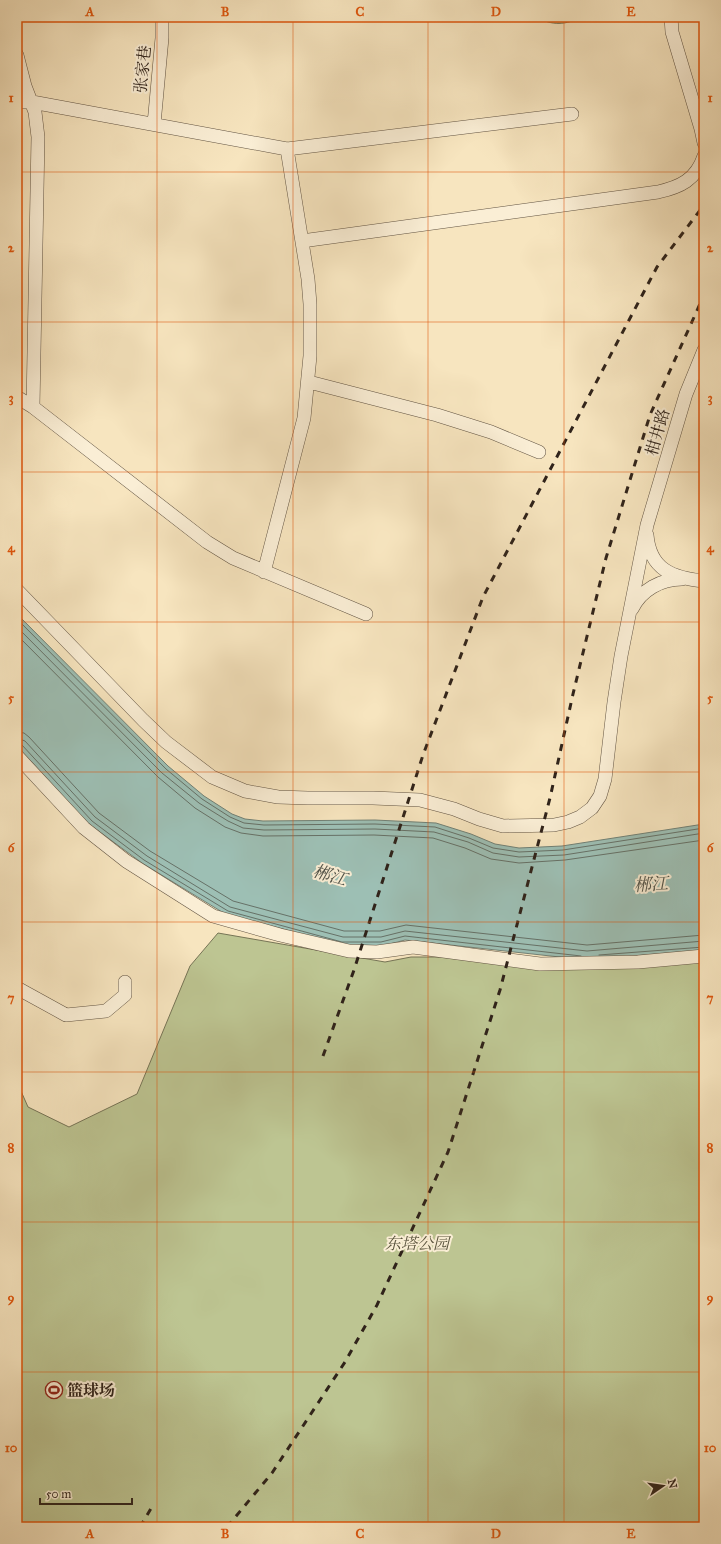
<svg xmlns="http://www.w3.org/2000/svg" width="721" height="1544" viewBox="0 0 721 1544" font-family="'IM FELL Great Primer','Noto Serif SC',serif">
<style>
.green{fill:#bdc592;stroke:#767456}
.water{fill:#9dbfb4;stroke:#718176}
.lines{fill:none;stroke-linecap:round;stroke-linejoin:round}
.shore{stroke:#667167;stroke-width:1}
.minor-casing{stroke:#625443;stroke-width:14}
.minor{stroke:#faeed5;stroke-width:13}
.rail{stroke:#30231a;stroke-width:3;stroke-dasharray:7 7;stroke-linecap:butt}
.grid{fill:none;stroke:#df560d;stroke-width:1;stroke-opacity:0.55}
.labels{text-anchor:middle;stroke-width:4;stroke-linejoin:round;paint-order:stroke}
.street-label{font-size:16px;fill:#30231a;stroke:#faeed5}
.park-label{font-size:16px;font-style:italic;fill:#5a543e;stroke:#faeed5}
.poi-label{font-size:16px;font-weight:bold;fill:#30231a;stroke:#faeed5;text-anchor:start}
.water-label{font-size:17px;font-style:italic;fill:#515248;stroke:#faeed5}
.neatline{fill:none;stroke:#df560d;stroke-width:1.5}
.grid-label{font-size:13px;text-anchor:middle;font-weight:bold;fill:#df560d}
</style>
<rect width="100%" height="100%" fill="#f7e5bf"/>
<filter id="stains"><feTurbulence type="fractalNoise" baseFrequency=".005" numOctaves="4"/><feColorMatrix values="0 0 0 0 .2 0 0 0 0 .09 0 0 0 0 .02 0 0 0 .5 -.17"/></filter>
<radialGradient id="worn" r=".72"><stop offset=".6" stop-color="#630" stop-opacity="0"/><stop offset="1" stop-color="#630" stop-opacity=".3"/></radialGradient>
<path class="green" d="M 537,17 L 581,17 C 567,25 551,26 537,17 Z
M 218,933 L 385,962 L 411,957 L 441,957 L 539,969 L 704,960 L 704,1527 L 327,1527 L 315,1522 L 310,1527 L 17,1527 L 17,1082 L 28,1107 L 69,1127 L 137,1094 L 190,966 Z"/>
<path class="water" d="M 17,614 L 168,766 L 204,796 L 232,814 L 245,819 L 263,821 L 375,820 L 436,823 L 471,834 L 495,844 L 519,848 L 562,846 L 704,824 L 704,950 L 587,960 L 405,940 L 382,946 L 342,946 L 283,929 L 227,915 L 142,863 L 89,824 L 17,746 Z"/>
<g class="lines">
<path class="shore" d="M 17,619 L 166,769 L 202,799 L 230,817 L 244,823 L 264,825 L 375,824 L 435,827 L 469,838 L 493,848 L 519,852 L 563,850 L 704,828
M 17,627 L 162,773 L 199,803 L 228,821 L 243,828 L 264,830 L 375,829 L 434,832 L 468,842 L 493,853 L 519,857 L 564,855 L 704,833
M 17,635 L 158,777 L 195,808 L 225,827 L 241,833 L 263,836 L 374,835 L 433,838 L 465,848 L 491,859 L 519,863 L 565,860 L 704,840
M 17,732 L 24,733 L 29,737 L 99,813 L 150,851 L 233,901 L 344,931 L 380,931 L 406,925 L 587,945 L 704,935
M 17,738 L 25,741 L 95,817 L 147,856 L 230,907 L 343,937 L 381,937 L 405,931 L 587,951 L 704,941
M 17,743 L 22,745 L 92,821 L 144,860 L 228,911 L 342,942 L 381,942 L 405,936 L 581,956
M 599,955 L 704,947"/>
<defs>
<path id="minor" d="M 671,17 L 672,32 L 701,129 L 704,143
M 17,55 L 25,86 L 35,112 L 38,137 L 33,407
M 17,102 L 32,102 L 287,149 L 572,114
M 154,124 L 162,38 L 162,17
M 302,241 L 658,192 C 680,187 696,180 704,156
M 309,382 L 437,415 L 491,432 L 539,452
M 17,397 L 33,407 L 207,542 L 233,558 L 366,614
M 647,535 C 650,570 673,578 704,581
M 264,572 L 304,418 L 310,356 L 310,304 L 308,279 L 287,149
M 17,590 L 143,720 L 166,742 L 212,777 L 245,791 L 278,797 L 308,798 L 373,798 L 420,800 L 454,809 L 479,819 L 503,826 L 554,825 L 568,822 L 580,817 L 592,808 L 600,796 L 605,779 L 614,702 L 621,656 L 647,525 L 686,394 L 704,350
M 632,609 C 641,590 661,579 682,579
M 17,756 L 84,828 L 126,861 L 213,916 L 280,935 L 349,951 L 377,952 L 413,947 L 540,964 L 638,962 L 704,956
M 17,988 L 66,1015 L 106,1011 L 125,995 L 125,982"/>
</defs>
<use href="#minor" class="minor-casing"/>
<use href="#minor" class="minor"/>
<path class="rail" d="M 323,1056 L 354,970 L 423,755 L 483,597 L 657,267 L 704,205
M 140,1527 L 153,1505
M 227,1527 L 272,1473 L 345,1362 L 377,1305 L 448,1152 L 500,990 L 550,798 L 573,694 L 606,558 L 650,415 L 704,295"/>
</g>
<path class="grid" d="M 157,17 L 157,1527M 293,17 L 293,1527M 428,17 L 428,1527M 564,17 L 564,1527M 17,172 L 704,172M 17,322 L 704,322M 17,472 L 704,472M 17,622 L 704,622M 17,772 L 704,772M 17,922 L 704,922M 17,1072 L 704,1072M 17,1222 L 704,1222M 17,1372 L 704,1372"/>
<defs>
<symbol id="stadium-ring" viewBox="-11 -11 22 22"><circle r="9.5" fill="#faeed5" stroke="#8f2418" stroke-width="1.5"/><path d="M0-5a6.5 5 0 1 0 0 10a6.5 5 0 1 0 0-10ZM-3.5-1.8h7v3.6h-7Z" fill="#8f2418"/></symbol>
</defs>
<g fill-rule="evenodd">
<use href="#stadium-ring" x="44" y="1380" width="20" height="20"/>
</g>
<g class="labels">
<g class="street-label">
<text transform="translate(142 69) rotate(-84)" y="6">张家巷</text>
<text transform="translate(657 432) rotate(-74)" y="6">柑井路</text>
</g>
<g class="park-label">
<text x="417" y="1249">东塔公园</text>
</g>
<g class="poi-label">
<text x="67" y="1396">篮球场</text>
</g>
<g class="water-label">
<text transform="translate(330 875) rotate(16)" y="6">郴江</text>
<text transform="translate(651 884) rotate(-3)" y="6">郴江</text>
</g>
</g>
<rect width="721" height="1544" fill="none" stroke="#f7e5bf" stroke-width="44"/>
<g transform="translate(663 1486) rotate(77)" stroke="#faeed5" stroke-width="3" paint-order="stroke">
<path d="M0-3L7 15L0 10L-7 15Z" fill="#30231a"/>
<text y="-6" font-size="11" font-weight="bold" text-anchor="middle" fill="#30231a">N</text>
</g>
<path d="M40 1498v6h92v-6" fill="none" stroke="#30231a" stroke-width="2"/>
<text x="46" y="1498" font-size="12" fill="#30231a" stroke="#faeed5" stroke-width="3" paint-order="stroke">50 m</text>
<rect x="22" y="22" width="677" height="1500" class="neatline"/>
<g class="grid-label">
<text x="90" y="16">A</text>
<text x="225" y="16">B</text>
<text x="360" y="16">C</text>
<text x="496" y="16">D</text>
<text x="631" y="16">E</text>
<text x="11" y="102">1</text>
<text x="710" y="102">1</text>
<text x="11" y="252">2</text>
<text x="710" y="252">2</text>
<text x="11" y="402">3</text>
<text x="710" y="402">3</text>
<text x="11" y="552">4</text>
<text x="710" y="552">4</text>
<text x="11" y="702">5</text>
<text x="710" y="702">5</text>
<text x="11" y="852">6</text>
<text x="710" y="852">6</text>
<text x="11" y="1002">7</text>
<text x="710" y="1002">7</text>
<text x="11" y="1152">8</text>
<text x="710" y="1152">8</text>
<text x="11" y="1302">9</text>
<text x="710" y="1302">9</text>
<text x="11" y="1452">10</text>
<text x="710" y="1452">10</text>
<text x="90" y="1538">A</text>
<text x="225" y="1538">B</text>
<text x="360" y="1538">C</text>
<text x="496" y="1538">D</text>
<text x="631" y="1538">E</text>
</g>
<rect width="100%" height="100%" filter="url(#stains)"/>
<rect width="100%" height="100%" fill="url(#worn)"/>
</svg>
